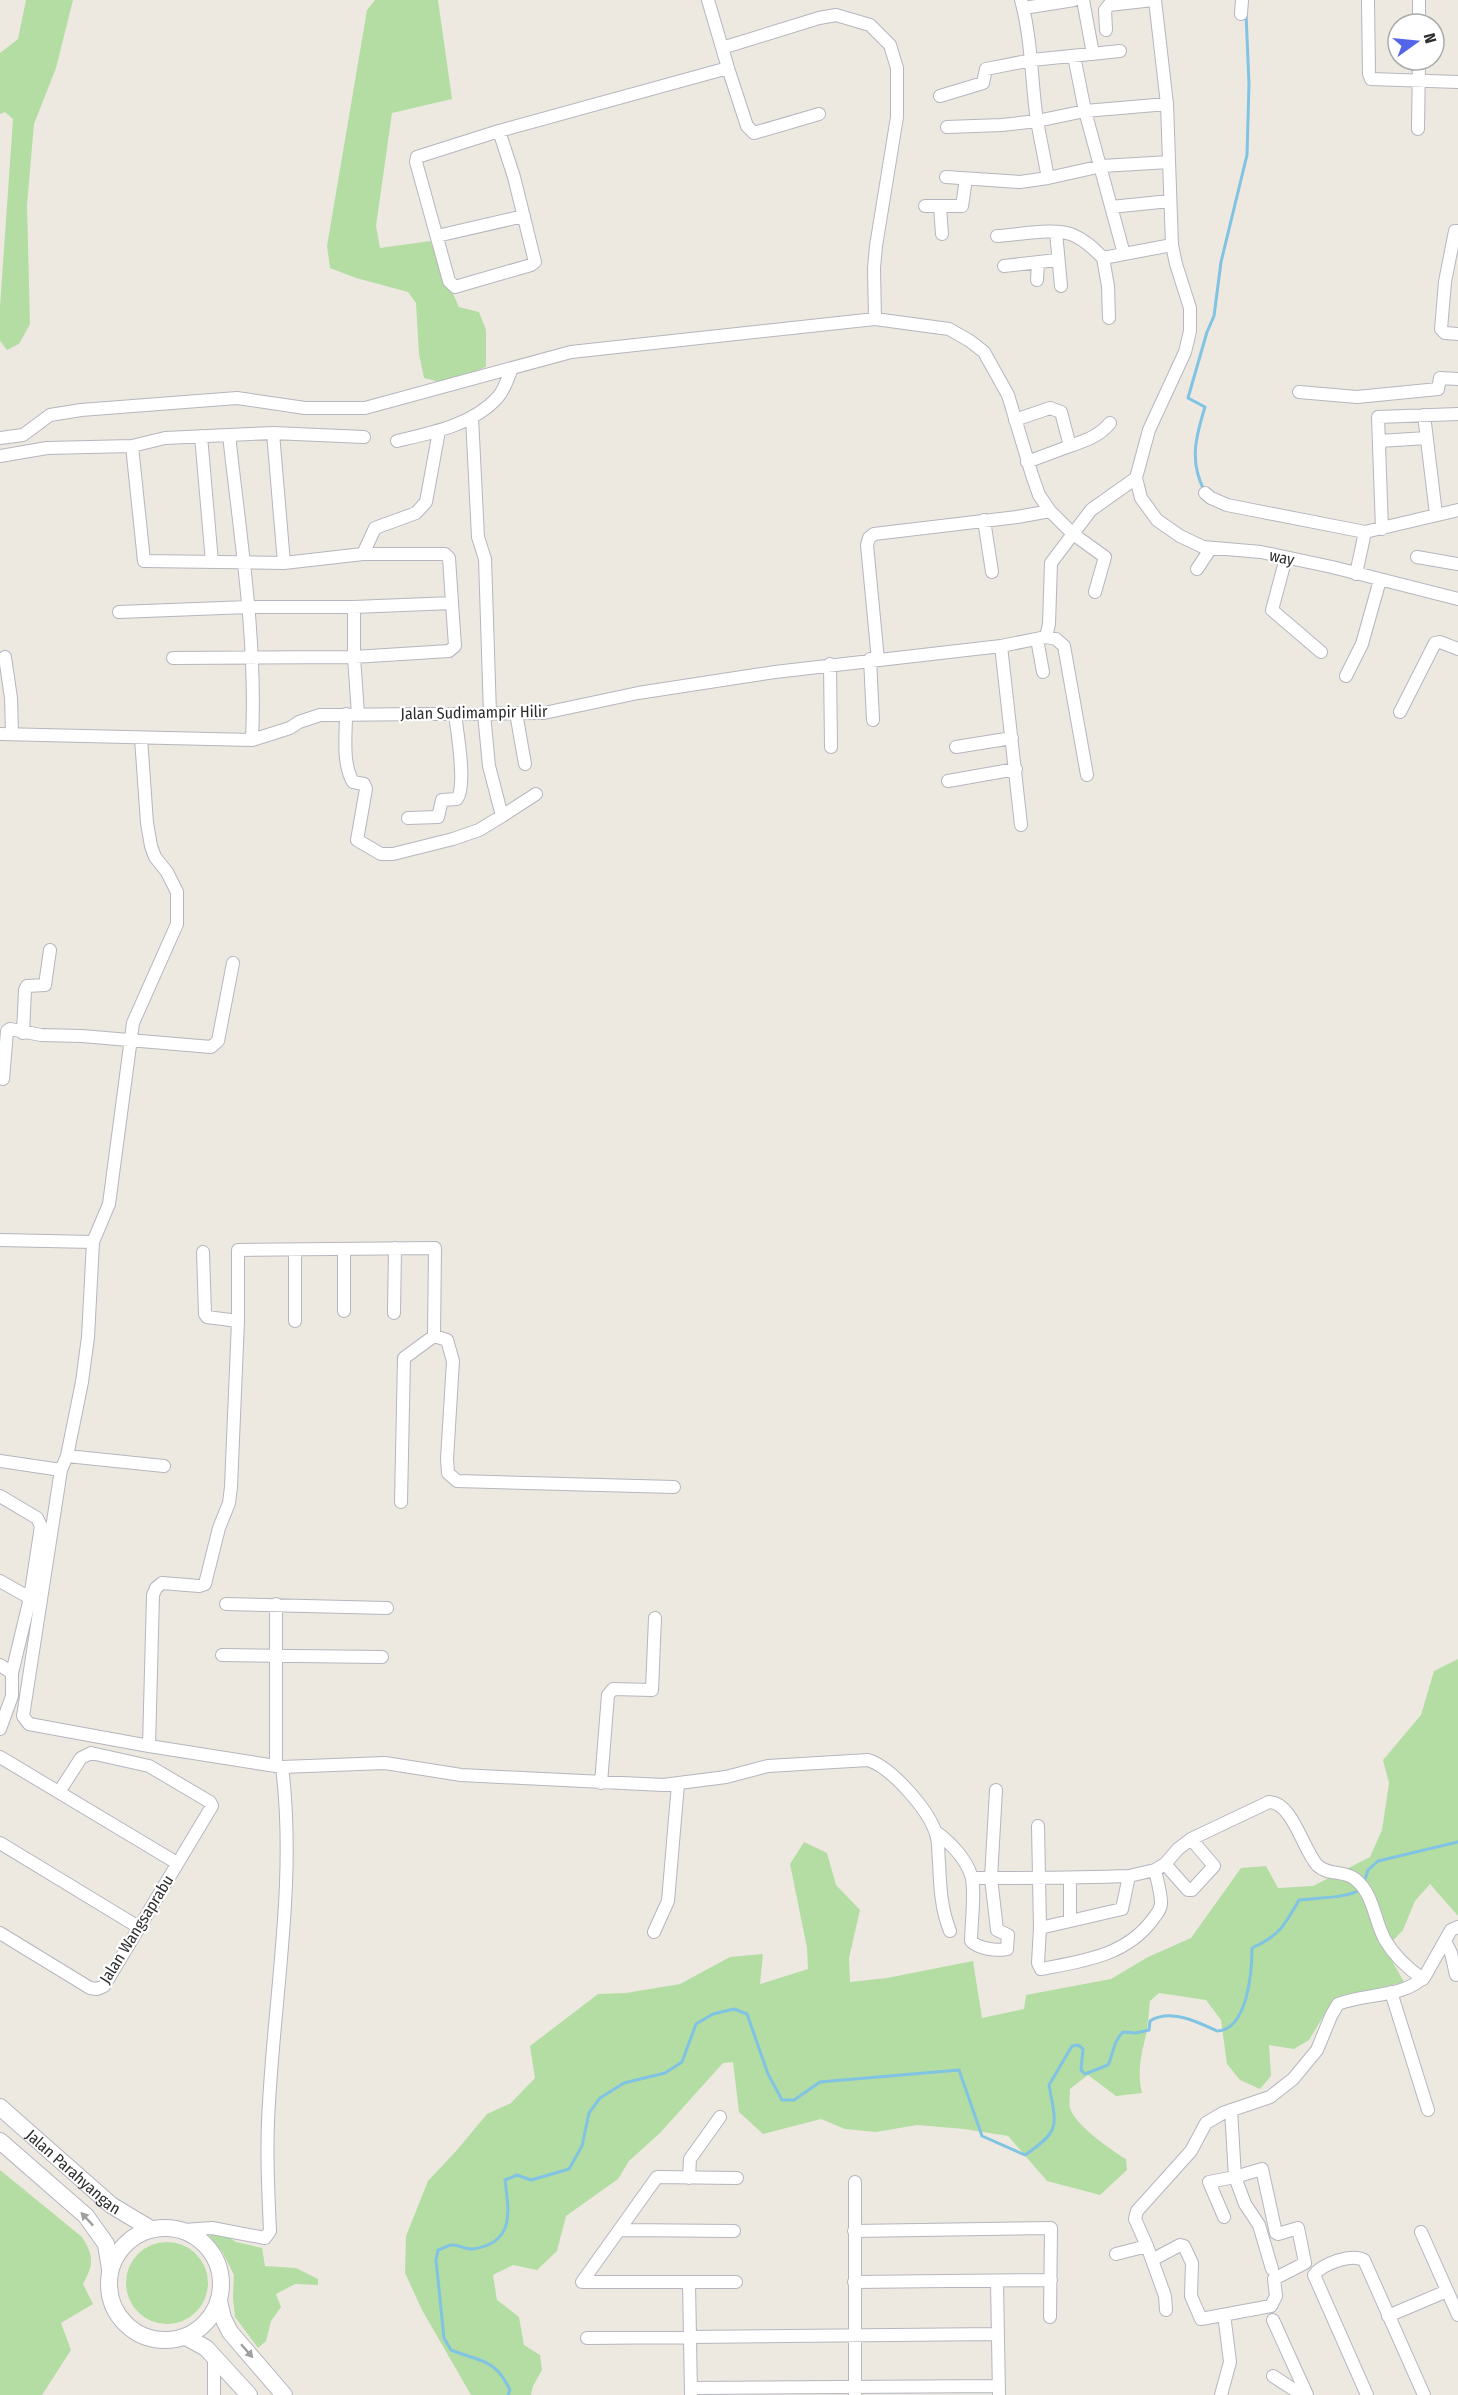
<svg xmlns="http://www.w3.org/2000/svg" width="1458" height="2395" viewBox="0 0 1458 2395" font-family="'Fira Sans Condensed',sans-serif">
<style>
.green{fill:#b4dda4}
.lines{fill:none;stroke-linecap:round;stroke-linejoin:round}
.stream{stroke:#80c3e3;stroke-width:3}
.minor-casing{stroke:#b5b6bf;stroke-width:14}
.secondary-casing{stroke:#b5b6bf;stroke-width:18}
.minor{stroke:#fff;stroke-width:12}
.secondary{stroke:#fff;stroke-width:16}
.oneway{fill:#a0a0a0}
.labels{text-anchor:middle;stroke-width:4.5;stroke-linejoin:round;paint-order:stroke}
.street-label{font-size:16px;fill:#2d2d2d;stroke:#fff}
</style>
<rect width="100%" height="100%" fill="#ede9e1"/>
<path class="green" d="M 26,0 L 73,0 L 56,68 L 34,124 L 27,205 L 30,324 L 19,344 L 7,350 L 0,341 L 0,307 L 13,119 L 5,112 L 0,114 L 0,53 L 18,39 Z
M 375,0 L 438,0 L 452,99 L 392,113 L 376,226 L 380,248 L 430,241 L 459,307 L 479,312 L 486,330 L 486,367 L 444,383 L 424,378 L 419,354 L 416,303 L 408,292 L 356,278 L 330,268 L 327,246 L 367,10 Z
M 1458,1659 L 1458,1916 L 1430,1884 L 1415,1901 L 1403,1930 L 1385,1949 L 1404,1982 L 1333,2000 L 1309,2040 L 1294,2049 L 1269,2045 L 1271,2076 L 1260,2089 L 1240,2080 L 1227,2064 L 1221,2020 L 1206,2000 L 1159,1993 L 1150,2001 C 1149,2012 1148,2024 1146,2035 C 1141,2056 1137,2072 1142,2093 L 1116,2096 L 1088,2075 L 1070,2089 C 1070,2095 1069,2103 1070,2108 C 1075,2125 1111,2150 1126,2159 L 1127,2170 L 1100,2195 L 1047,2181 L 1008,2136 L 964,2129 L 917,2125 L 876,2132 L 845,2129 L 821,2119 L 763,2134 L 739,2112 L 733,2062 L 723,2063 L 660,2133 L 629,2161 L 618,2179 L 566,2216 L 557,2251 L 537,2270 L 513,2265 L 493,2275 L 497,2300 L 519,2317 L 524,2345 L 540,2355 L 542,2370 L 533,2386 L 531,2395 L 471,2395 L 422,2310 L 405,2273 L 406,2236 L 428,2181 L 457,2150 L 487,2114 L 511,2103 L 535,2078 L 530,2046 L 598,1994 L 626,1993 L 680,1984 L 730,1957 L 763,1954 L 760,1984 L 808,1969 L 807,1948 L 790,1864 L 804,1842 L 827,1853 L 836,1885 L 860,1910 L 849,1958 L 850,1982 L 887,1978 L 973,1961 L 982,2018 L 1024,2009 L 1026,1995 L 1111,1979 L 1148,1957 L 1191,1938 L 1241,1868 L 1266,1866 L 1278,1888 L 1313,1886 L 1370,1857 L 1382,1830 L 1389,1783 L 1383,1760 L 1421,1715 L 1434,1671 Z
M 0,2170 L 82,2237 C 94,2256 94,2264 83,2284 L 93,2304 L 61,2323 L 71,2350 L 42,2395 L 0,2395 Z
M 213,2232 L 223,2234 L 236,2242 L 262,2248 L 265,2266 L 296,2268 L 318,2279 L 318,2285 L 295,2284 L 276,2294 L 281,2307 L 271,2321 L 266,2341 L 258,2348 L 235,2317 L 233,2298 L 234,2275 L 223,2253 L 208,2234 Z
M126 2283a41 41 0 1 1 82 0a41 41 0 1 1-82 0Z"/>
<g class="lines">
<path class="stream" d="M 1204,490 C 1189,461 1196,436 1205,407 L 1188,398 L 1207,332 L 1214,316 L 1221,262 L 1247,155 L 1249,84 L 1246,14
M 1364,1883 L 1368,1870 L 1378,1861 L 1458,1842
M 508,2395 L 510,2390 C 495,2358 481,2362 451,2350 L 444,2338 L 436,2260 L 438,2250 C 442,2249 446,2246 451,2245 C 458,2244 466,2250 473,2249 C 515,2243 509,2212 505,2180 L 517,2175 L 531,2180 L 569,2169 L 582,2146 L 589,2113 L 600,2098 L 624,2083 L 665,2073 L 682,2062 L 696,2024 L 713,2014 L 734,2009 L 747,2014 L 768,2074 L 782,2100 L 794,2100 L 820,2082 L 959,2070 L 982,2136 L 1025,2155 C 1062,2130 1056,2125 1049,2085 L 1072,2046 L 1078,2045 L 1083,2049 L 1081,2070 L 1085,2074 L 1108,2065 C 1114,2052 1113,2042 1123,2032 L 1136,2033 L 1149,2030 L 1150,2021 C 1170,2008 1198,2022 1217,2031 C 1248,2030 1252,1970 1252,1948 C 1279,1936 1285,1925 1299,1900 C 1313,1898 1352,1898 1360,1889"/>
<defs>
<path id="minor" d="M 1021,0 C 1032,40 1031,80 1037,121 L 1085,111 L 1167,104
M 1083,0 L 1093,54
M 1368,0 L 1369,74 L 1371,79 L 1458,82
M 1024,8 L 1074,0
M 1241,14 L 1242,0
M 1419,24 L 1419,0
M 1106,30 L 1105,10 L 1109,5 L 1153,0
M 722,48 L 819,18 L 836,15 L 870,25 L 890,45 L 897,68 L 897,117 L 876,246 L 874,268 L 875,319
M 1074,56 L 1085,111 L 1124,254
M 728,68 L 747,126 L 754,133 L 819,114
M 940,96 L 983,83 L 986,69 L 1032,60 L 1120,51
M 1418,129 L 1419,60
M 499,131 L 514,177 L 535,262 L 531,265 L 455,287 L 449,281 L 416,162 L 417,157 L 499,131 L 728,68 L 708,0
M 946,177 L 1020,182 L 1048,178 L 1037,121 L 1002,125 L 947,127
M 1048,178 L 1102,166 L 1169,162
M 925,206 L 962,206 L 966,179
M 940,207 L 942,234
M 1111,207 L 1170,201
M 1458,231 L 1455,231 L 1445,282 L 1441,329 L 1445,333 L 1458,334
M 1056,232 L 1061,286
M 437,236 L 524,216
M 997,236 C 1018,235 1055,227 1073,235 C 1085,240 1094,249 1103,258 L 1172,245
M 1103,258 L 1108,286 L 1109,318
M 1004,266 L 1057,260
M 1037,280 L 1038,262
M 1299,392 L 1357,397 L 1438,389 L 1440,378 L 1458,379
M 1424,415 L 1436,514
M 472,417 L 478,537 L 485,559 L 490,714
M 1015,420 L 1050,408 L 1061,412 L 1070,446 L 1027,462
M 273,433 L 364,437
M 229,435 L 273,433 L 284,563
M 201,436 L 212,562
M 0,438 L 23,435 L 50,415 L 81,410 L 237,398 L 305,408 L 365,408 L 571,352 L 875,319 L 949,329 L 970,341 L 984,352 L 1008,395 L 1032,475 L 1039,495 L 1050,511
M 397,441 C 431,433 473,425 498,397 C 505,389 508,378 512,368
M 1379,441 L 1427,438
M 132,446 L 144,561 L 284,563 L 363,554 L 445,554 L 449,558 L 452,603 L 354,607
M 1070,446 C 1087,440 1099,436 1110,423
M 0,456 L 47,448 L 132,446 L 165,438 L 229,435 C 240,536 257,638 252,740
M 1136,478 L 1141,498 L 1157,520 L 1180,536 L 1203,547 L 1261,552 L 1332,567 L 1458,599
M 1205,493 L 1211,498 L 1227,505 L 1365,532 L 1458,510
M 984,520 L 992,572
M 1382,529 L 1378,417 L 1458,414
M 363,554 L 375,528 L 416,513 L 426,502 L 439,431
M 1417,557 L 1458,564
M 1286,558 L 1272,610 L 1321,652
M 1197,569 L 1211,548
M 1356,574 L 1365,532
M 119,612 L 248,607 L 354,607 L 354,657 L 358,714
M 1046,637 L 1056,639 L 1064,646 L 1087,775
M 1037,639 L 1043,672
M 1001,646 L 1021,825
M 5,657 L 11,698 L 12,734
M 173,658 L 354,657 L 449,651 L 455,646 L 452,603
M 870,659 L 873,720
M 878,660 L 867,545 L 869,538 L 874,534 L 1017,517 L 1050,511 L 1073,534 L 1105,557 L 1095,592
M 830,664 L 831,747
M 1346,676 L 1362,644 L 1380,580
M 1400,712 L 1435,643 L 1440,642 L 1458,649
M 516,713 L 525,764
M 346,714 C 346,735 342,763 353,782 L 364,784 L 366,789 L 357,840 L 381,854 L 393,854 L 453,839 L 479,830 L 502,816 L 489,766 L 484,714
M 0,734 L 252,740 L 290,728 L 299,722 L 320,715 L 544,713 L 638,693 L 775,672 L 1001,646 L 1046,637 L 1049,624 L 1051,563 L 1091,510 L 1136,478 L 1149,430 L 1185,352 L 1190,331 L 1190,308 L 1176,264 L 1172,245 L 1167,104 L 1155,0
M 141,738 L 147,823 L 151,846 L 155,857 L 167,872 L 177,892 L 177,924 L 133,1023 L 109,1204 L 93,1242 L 88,1337 L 82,1382 L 67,1456 L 61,1470 L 23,1716 L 29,1724 L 149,1746 L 282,1767 C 296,1878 275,1992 269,2103 C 266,2145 268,2188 270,2231 L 265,2238 L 212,2228 L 184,2230
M 956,747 L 1012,738
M 948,781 L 1016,769
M 502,816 L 536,794
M 408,818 L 438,817 L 442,800 L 457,799 C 467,785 457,732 455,714
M 23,1033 L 25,990 L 27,986 L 45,985 L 50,950
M 3,1079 L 7,1031 L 10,1029 L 41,1035 L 82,1036 L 211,1047 L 218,1041 L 233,963
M 0,1240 L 93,1242
M 344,1249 L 344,1311
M 394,1313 L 395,1248
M 238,1321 L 238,1250 L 435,1248 L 434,1336 L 404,1358 L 401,1502
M 295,1321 L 295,1250
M 434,1336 L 447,1340 L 453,1361 L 447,1459 L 448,1473 L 457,1481 L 674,1487
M 67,1456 L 164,1466
M 0,1461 L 61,1470
M 0,1496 L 37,1518 L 41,1526 L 30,1598 L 12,1673 L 12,1696 L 0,1729
M 0,1581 L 30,1598
M 226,1604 L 387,1608
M 276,1604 L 276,1766
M 222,1655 L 382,1657
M 0,1665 L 12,1673
M 149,1746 L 153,1595 L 156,1588 L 162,1583 L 199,1586 L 205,1584 L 219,1528 L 229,1503 L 231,1487 L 238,1321 L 207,1317 L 205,1314 L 203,1252
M 0,1757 L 177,1863
M 282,1767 L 385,1763 L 461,1775 L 663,1785 L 726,1777 L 768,1766 L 868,1760 C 891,1767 929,1810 936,1834 C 939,1842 938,1853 939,1862 C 940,1886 941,1909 950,1931
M 601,1783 L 608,1695 L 613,1689 L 652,1690 L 655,1618
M 936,1832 C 950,1842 966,1859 971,1875 C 976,1889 971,1925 971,1941 C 979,1949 996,1951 1007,1949 L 1008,1935 L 997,1930 L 991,1878 L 996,1790
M 0,1843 L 140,1928
M 1165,1864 L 1188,1890 L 1192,1890 L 1214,1866 L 1191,1839
M 1129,1876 L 1155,1870 L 1165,1864 L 1178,1849 L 1191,1839 L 1269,1802 C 1292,1802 1303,1849 1317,1865 C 1328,1876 1344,1870 1355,1879 C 1374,1894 1374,1920 1385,1940 C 1395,1957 1407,1968 1423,1979
M 972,1878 C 1025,1878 1077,1878 1129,1876 L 1122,1909 L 1040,1928 L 1038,1826
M 1070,1878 L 1070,1921
M 1040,1928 L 1038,1963 L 1041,1969 C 1083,1961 1126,1956 1153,1919 C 1157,1913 1161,1910 1161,1903 C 1161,1892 1157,1880 1155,1870
M 654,1932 L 668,1901 L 678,1784
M 0,1933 L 90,1988 L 97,1989 L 104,1986 L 212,1806 L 210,1802 L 149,1766 L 91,1753 L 81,1758 L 59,1792
M 1445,1941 L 1451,1953 L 1456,1975
M 1391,1992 L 1428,2110
M 689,2178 L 690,2159 L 720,2117
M 855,2182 L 855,2394
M 1224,2217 L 1209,2182 L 1235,2177 L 1231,2110
M 620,2230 L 734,2231
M 854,2231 L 1051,2228 L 1050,2317
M 1421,2232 L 1458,2315
M 1116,2254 L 1147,2246
M 1152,2260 L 1180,2245 L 1184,2246 L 1192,2263 L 1191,2296 L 1201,2319 L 1271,2306 L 1276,2296 L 1274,2279 L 1305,2263 L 1298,2228 L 1278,2234 L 1276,2233 L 1262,2169 L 1235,2177 L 1245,2204 L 1259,2225 L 1272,2269
M 997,2281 L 999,2395
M 689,2282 L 691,2394
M 736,2282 L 582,2282 L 657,2177 L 737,2178
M 854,2282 L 1051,2280
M 1166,2310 L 1165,2296 L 1147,2246 L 1135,2219 L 1137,2211 L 1191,2151 L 1206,2123 L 1223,2113 L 1270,2097 L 1293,2079 L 1317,2050 L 1331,2016 L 1338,2004 C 1365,1993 1404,1998 1425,1976 L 1451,1930 L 1458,1927
M 1388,2316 L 1447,2291
M 1273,2320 L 1307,2395
M 587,2338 L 998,2334
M 214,2356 L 214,2395
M 1273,2376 L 1302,2395
M 691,2388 L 999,2386
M 1221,2395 L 1230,2362 L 1225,2322
M 1367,2395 L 1314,2275 C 1322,2264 1351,2253 1364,2260 L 1424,2395"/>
<g id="secondary">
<path id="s1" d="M 0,2107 L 111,2205 L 151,2229"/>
<path d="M 0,2141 L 86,2216 L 106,2244 L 110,2269"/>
<circle cx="165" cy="2284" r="56"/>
<path d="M 219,2301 L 223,2318 L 230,2332 L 284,2395"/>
<path d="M 186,2337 L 206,2348 L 249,2395"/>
</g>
</defs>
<use href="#minor" class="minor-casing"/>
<use href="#secondary" class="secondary-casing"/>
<use href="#minor" class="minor"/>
<use href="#secondary" class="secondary"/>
</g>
<defs><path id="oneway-solid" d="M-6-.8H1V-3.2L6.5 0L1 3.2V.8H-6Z" transform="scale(1.5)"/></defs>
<g class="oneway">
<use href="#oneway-solid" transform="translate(87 2219) rotate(-133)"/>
<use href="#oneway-solid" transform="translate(247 2351) rotate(49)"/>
</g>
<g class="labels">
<g class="street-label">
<text transform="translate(1282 557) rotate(12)" y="6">way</text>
<text transform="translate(474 712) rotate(-1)" y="6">Jalan Sudimampir Hilir</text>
<text transform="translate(136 1929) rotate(-58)" y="6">Jalan Wangsaprabu</text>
<text dy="6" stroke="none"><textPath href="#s1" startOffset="98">Jalan Parahyangan</textPath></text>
</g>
</g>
<g transform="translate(1416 42) rotate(75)"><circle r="28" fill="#ffffff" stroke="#ababab" stroke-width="1.5"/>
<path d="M0-4.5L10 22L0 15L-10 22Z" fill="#5366e8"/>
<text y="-9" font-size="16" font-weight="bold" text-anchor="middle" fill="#2d2d2d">N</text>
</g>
</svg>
